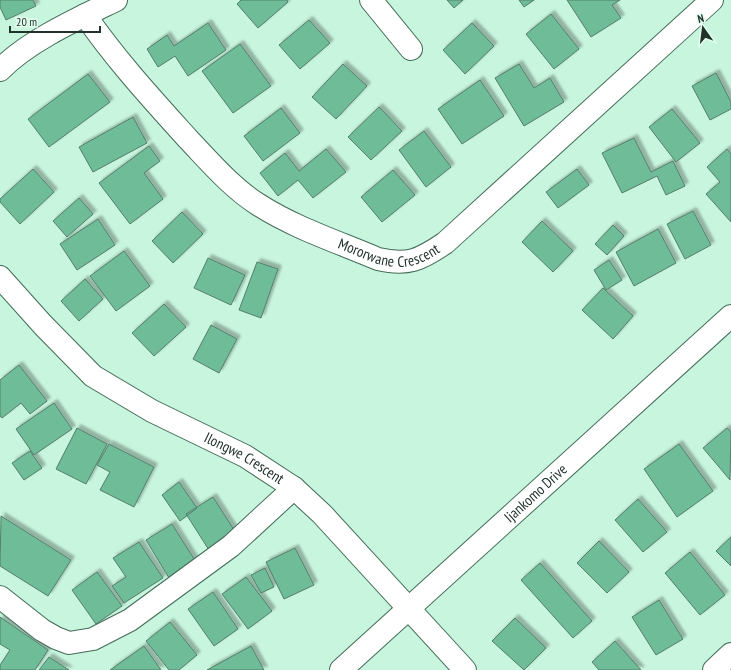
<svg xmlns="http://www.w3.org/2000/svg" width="731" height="670" viewBox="0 0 731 670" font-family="'PT Sans Narrow',sans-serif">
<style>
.building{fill:#6ebc98;stroke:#557e6a;filter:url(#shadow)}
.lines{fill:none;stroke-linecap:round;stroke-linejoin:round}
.minor-casing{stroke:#426b58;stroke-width:24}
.minor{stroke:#fff;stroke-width:22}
.labels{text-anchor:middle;stroke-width:3.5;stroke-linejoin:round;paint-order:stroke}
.street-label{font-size:15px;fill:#21322a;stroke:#e3fef0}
</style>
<defs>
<filter id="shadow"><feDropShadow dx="3.5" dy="-3.5" stdDeviation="1" flood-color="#0004"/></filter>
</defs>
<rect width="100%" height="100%" fill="#c8f5de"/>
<path class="building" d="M 0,0 L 33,0 L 36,6 L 6,20 L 0,7 Z
M 241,0 L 287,0 L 288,2 L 258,28 L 237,4 Z
M 447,0 L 463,0 L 454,8 Z
M 519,0 L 534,0 L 524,7 Z
M 567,0 L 620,0 L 612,5 L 621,18 L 591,37 Z
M 551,14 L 579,49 L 554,69 L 526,34 Z
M 309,20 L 330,43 L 300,69 L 279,45 Z
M 208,23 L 226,50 L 188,76 L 175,56 L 158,67 L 147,49 L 167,35 L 174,46 Z
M 472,23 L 494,46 L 465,74 L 443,50 Z
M 240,44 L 271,86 L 233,113 L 202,71 Z
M 343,64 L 367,86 L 336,119 L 312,97 Z
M 519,64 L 534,88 L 550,78 L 564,102 L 524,126 L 495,78 Z
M 716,73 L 731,102 L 731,109 L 710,120 L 692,86 Z
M 88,74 L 110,102 L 49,147 L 28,119 Z
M 480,80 L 504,116 L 462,144 L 438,109 Z
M 379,107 L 402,131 L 371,160 L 348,137 Z
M 281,108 L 300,133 L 263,161 L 244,136 Z
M 672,109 L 700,143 L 676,162 L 649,127 Z
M 133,117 L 147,143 L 93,172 L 79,147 Z
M 424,131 L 451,167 L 426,187 L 399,150 Z
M 634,138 L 651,172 L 673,161 L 685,186 L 666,195 L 657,176 L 622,193 L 602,153 Z
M 149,146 L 160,161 L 144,173 L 163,199 L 130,224 L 99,183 Z
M 326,149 L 346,172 L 313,198 L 298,180 L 278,196 L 260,173 L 285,153 L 299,171 Z
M 727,149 L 731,154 L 731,222 L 706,194 L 720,182 L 707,167 Z
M 33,169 L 54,192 L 20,224 L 0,202 L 0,199 Z
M 577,169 L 589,185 L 558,208 L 546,192 Z
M 393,170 L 415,195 L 382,222 L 361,197 Z
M 79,198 L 93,214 L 67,237 L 53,221 Z
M 693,211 L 711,245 L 685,259 L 667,224 Z
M 182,212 L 203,234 L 173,263 L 152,241 Z
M 98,219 L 115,245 L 77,270 L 60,244 Z
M 542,221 L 573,251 L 553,272 L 522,242 Z
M 613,225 L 624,236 L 607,255 L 595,244 Z
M 658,229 L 676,263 L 634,286 L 616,252 Z
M 124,251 L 150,286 L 116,311 L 90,276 Z
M 208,258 L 245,275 L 231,305 L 194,288 Z
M 609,260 L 622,280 L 606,290 L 594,270 Z
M 257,262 L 278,269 L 261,318 L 239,310 Z
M 85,279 L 103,299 L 79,321 L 61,301 Z
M 603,288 L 633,316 L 613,339 L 582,310 Z
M 164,304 L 186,327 L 154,356 L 132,333 Z
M 211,325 L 237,339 L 219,373 L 193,359 Z
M 19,365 L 47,401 L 30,414 L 21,403 L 2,418 L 0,416 L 0,380 Z
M 54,403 L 72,429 L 34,455 L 16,429 Z
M 77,428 L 107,444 L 86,484 L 56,469 Z
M 727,428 L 731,432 L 730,480 L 703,448 Z
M 109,444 L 154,467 L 134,507 L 100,490 L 110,472 L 97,465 Z
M 679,444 L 713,491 L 677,517 L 644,469 Z
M 30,451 L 42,468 L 24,480 L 12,463 Z
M 179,482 L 197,508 L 180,521 L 162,495 Z
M 213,497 L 236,533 L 209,550 L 186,514 Z
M 638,499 L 667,532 L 643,552 L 615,520 Z
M 1,516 L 71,560 L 48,596 L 0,566 Z
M 172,524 L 196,562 L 169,578 L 146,540 Z
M 731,537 L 731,566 L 716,551 Z
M 599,541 L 629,572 L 607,593 L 577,563 Z
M 139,542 L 163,578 L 124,603 L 112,586 L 126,577 L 113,558 Z
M 295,548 L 314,585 L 284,599 L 266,562 Z
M 690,552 L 725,595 L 700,615 L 665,573 Z
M 540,563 L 592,621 L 573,638 L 521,580 Z
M 265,568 L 274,587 L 261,593 L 251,575 Z
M 97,572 L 122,606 L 96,624 L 72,590 Z
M 246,577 L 272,611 L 248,629 L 222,594 Z
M 213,592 L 238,629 L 214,646 L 188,609 Z
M 659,600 L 683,639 L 656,655 L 632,617 Z
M 0,617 L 48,650 L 35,670 L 0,670 L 0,665 L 10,650 L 0,644 Z
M 515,618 L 546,648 L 524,670 L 492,641 Z
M 170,622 L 197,655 L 179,670 L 169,670 L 146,641 Z
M 615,641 L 641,670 L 599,670 L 592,662 Z
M 144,646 L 161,670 L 110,670 Z
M 251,646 L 264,670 L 207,670 Z
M 49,657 L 69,670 L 39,670 Z"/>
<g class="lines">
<defs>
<g id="minor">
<path d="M 371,0 L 411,49"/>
<path id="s1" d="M 85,15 C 116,60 152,99 188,139 C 210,162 232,188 259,205 C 295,228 338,242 378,259 C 408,266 420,260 445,243 L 712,0"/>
<path d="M 0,70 C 28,41 79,18 116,0"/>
<path id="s2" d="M 0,277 L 43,325 L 93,376 L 152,411 L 245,456 L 294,488 L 322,514 L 465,670"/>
<path d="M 0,597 L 42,630 L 56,638 L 69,643 L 93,639 L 130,620 L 231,546 L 294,488"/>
<path id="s3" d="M 341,670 L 731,316"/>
<path d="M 714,670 L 731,654"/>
</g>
</defs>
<use href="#minor" class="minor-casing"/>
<use href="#minor" class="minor"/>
</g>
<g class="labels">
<g class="street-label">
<text dy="5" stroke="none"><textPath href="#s1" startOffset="400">Mororwane Crescent</textPath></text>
<text dy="5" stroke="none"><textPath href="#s2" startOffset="308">Ilongwe Crescent</textPath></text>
<text dy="5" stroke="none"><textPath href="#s3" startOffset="263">Ijankomo Drive</textPath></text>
</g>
</g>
<g transform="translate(703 28) rotate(346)" stroke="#e3fef0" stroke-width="3" paint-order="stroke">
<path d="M0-3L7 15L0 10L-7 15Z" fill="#21322a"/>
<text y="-6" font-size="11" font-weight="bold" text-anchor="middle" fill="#21322a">N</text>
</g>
<path d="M10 26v6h90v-6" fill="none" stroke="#21322a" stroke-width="2"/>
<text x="16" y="26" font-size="12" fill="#21322a" stroke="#e3fef0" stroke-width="3" paint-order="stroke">20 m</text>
</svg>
